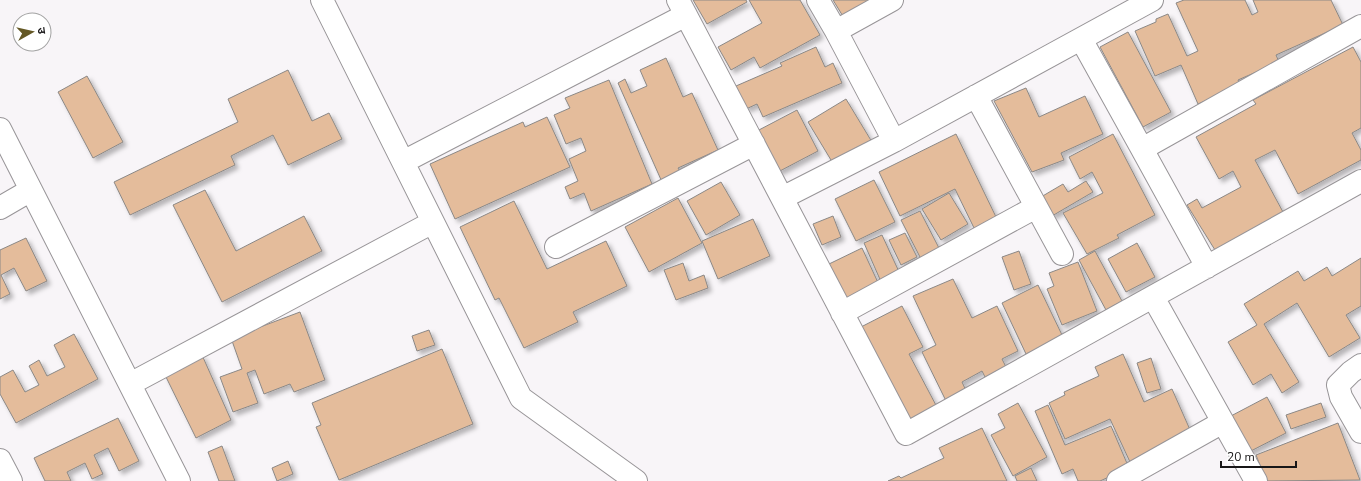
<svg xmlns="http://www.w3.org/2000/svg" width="1361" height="481" viewBox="0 0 1361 481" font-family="'Nunito Sans','Noto Sans Devanagari',sans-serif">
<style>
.building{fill:#e4bc9b;stroke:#8b8886;filter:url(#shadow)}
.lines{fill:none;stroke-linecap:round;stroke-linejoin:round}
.street-casing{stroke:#989598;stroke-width:24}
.street{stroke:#fff;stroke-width:22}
</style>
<defs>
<filter id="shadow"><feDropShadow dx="3.5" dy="3.5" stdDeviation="2" flood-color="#0004"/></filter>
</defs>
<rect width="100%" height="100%" fill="#f8f5f8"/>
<path class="building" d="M 693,0 L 746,0 L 747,2 L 707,24 Z
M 749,0 L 800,0 L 820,35 L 760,68 L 754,57 L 731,70 L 718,47 L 762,23 Z
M 833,0 L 876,0 L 844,18 Z
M 1184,0 L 1245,0 L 1252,15 L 1258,12 L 1253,0 L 1331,0 L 1343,25 L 1276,55 L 1279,62 L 1238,80 L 1240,85 L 1198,104 L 1181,65 L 1155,76 L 1135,31 L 1156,22 L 1156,19 L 1168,14 L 1187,56 L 1198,51 L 1176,3 Z
M 1128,32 L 1171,112 L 1143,127 L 1100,47 Z
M 816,47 L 825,67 L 833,63 L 842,83 L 763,117 L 757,104 L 746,109 L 736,86 L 782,66 L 780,63 Z
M 1353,47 L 1361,62 L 1361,128 L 1352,133 L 1361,150 L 1361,160 L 1298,194 L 1275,150 L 1255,160 L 1283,212 L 1215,250 L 1187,205 L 1197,199 L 1202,208 L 1241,187 L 1233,171 L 1219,179 L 1196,137 L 1256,104 L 1253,100 Z
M 666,58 L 683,97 L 692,93 L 718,150 L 678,168 L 681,173 L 662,182 L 618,83 L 625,79 L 631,93 L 647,86 L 640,70 Z
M 288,70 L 312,121 L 329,113 L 342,139 L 288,165 L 273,135 L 231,156 L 235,165 L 130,215 L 114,182 L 238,122 L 228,99 Z
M 87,76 L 123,142 L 93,158 L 58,92 Z
M 609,80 L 652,184 L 591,211 L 584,193 L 570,199 L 565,187 L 578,181 L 569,159 L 586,151 L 581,138 L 566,144 L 554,115 L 570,108 L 565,98 Z
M 1026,88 L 1039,117 L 1085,96 L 1103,134 L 1061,153 L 1064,160 L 1032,172 L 994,101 Z
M 846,99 L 872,142 L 834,165 L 808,122 Z
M 797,110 L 818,151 L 778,172 L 757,131 Z
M 547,117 L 570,167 L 455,219 L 430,164 L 523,122 L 525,127 Z
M 956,134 L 997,219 L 975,230 L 955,189 L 900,216 L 879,172 Z
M 1113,134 L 1155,215 L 1117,235 L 1119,238 L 1087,254 L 1063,213 L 1103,193 L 1092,172 L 1080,179 L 1069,157 Z
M 874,180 L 895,222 L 856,241 L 835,199 Z
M 1086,181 L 1093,192 L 1052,216 L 1041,197 L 1063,184 L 1068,192 Z
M 721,182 L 740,215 L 706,235 L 687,201 Z
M 205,190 L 236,251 L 304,216 L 322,251 L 222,302 L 173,205 Z
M 949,193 L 968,224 L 941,240 L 922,209 Z
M 678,198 L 702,243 L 649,272 L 625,227 Z
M 514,201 L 547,269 L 606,241 L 627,286 L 573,312 L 578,322 L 524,348 L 499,298 L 495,300 L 460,227 Z
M 920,211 L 940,250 L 921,259 L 901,220 Z
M 833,216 L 841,237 L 822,245 L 813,224 Z
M 753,219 L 770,256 L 718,279 L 702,241 Z
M 905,233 L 917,257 L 901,265 L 889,240 Z
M 882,235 L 901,276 L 882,284 L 864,243 Z
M 26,238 L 47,281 L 26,291 L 14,268 L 1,275 L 10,294 L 0,299 L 0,250 Z
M 1137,243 L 1155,277 L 1126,292 L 1108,259 Z
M 862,248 L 881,289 L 849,304 L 829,264 Z
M 1019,251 L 1031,284 L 1014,290 L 1002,257 Z
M 1095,251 L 1122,301 L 1106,310 L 1079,260 Z
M 1361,258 L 1361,306 L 1346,315 L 1360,338 L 1329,357 L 1297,303 L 1264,324 L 1299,382 L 1282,393 L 1271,374 L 1253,385 L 1228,342 L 1257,325 L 1244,304 L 1298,271 L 1304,281 L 1327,267 L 1332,276 Z
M 1078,262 L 1097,311 L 1062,325 L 1047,289 L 1054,286 L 1049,273 Z
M 683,263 L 689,281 L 704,275 L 708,288 L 676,300 L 664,270 Z
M 953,279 L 972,318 L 997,306 L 1018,351 L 1002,359 L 1007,369 L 986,379 L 982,371 L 962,382 L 968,395 L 948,405 L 922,352 L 936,345 L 913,296 Z
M 1038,285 L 1063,337 L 1026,354 L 1002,303 Z
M 902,306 L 923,347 L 909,354 L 938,409 L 908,424 L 859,328 Z
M 300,312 L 325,380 L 294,392 L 290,384 L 264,394 L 255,370 L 247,373 L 258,403 L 233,412 L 220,377 L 242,369 L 231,338 Z
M 429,330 L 435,345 L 417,351 L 412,336 Z
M 74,334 L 98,379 L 16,423 L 0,394 L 0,377 L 13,370 L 25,392 L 39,385 L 29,366 L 39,360 L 47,376 L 65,367 L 54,345 Z
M 442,349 L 473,424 L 339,480 L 316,427 L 321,425 L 312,403 Z
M 1123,354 L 1144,402 L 1172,389 L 1191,432 L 1130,462 L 1110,419 L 1065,439 L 1049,403 L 1065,395 L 1064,392 L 1099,376 L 1095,367 Z
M 202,355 L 231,420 L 196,438 L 165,375 Z
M 1151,358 L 1161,389 L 1147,393 L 1137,363 Z
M 1267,397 L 1286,433 L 1247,453 L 1229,417 Z
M 1018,403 L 1047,457 L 1013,476 L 991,435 L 1005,428 L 998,414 Z
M 1321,403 L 1326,417 L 1291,429 L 1286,415 Z
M 1048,405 L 1065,445 L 1111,426 L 1129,468 L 1100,481 L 1078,481 L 1073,469 L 1062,474 L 1035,411 Z
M 118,418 L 139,461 L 119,471 L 108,448 L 94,455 L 103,474 L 92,479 L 85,463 L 67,472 L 71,481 L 45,481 L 34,458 Z
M 1338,423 L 1360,480 L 1266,481 L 1256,455 Z
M 982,428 L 1007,481 L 888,481 L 899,476 L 901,478 L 944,458 L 939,448 Z
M 222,446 L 235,481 L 219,481 L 208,452 Z
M 288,461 L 293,474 L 277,481 L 272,468 Z
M 1031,468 L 1037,481 L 1017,481 L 1015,476 Z"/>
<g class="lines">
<defs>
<path id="street" d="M 322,0 L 521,398 L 636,481
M 678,0 L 906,434 L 1361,181
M 818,0 L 836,31
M 892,0 L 836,31 L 894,141 L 1152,0
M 1081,39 L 1142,149
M 976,96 L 1062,254
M 0,129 L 179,481
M 403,162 L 686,15
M 782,198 L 894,141
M 0,208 L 31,190
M 556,247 L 754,144
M 1207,267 L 1142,149 L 1361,26
M 1153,297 L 1256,481
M 842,313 L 1036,207
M 1361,365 L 1351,372 L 1338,385 L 1341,397 L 1361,432
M 130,384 L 433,222
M 0,460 L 11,481
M 1118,481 L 1223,422"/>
</defs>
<use href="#street" class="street-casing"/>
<use href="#street" class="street"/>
</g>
<g transform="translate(32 32) rotate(82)"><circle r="19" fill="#ffffff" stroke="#a2a2a2"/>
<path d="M0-3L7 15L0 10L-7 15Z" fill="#645825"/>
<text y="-6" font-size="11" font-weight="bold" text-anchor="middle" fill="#171617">उ</text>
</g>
<path d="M1221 461v6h75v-6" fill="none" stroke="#171617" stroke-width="2"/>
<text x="1227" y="461" font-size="12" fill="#171617" stroke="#ffffff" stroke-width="3" paint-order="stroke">20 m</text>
</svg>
